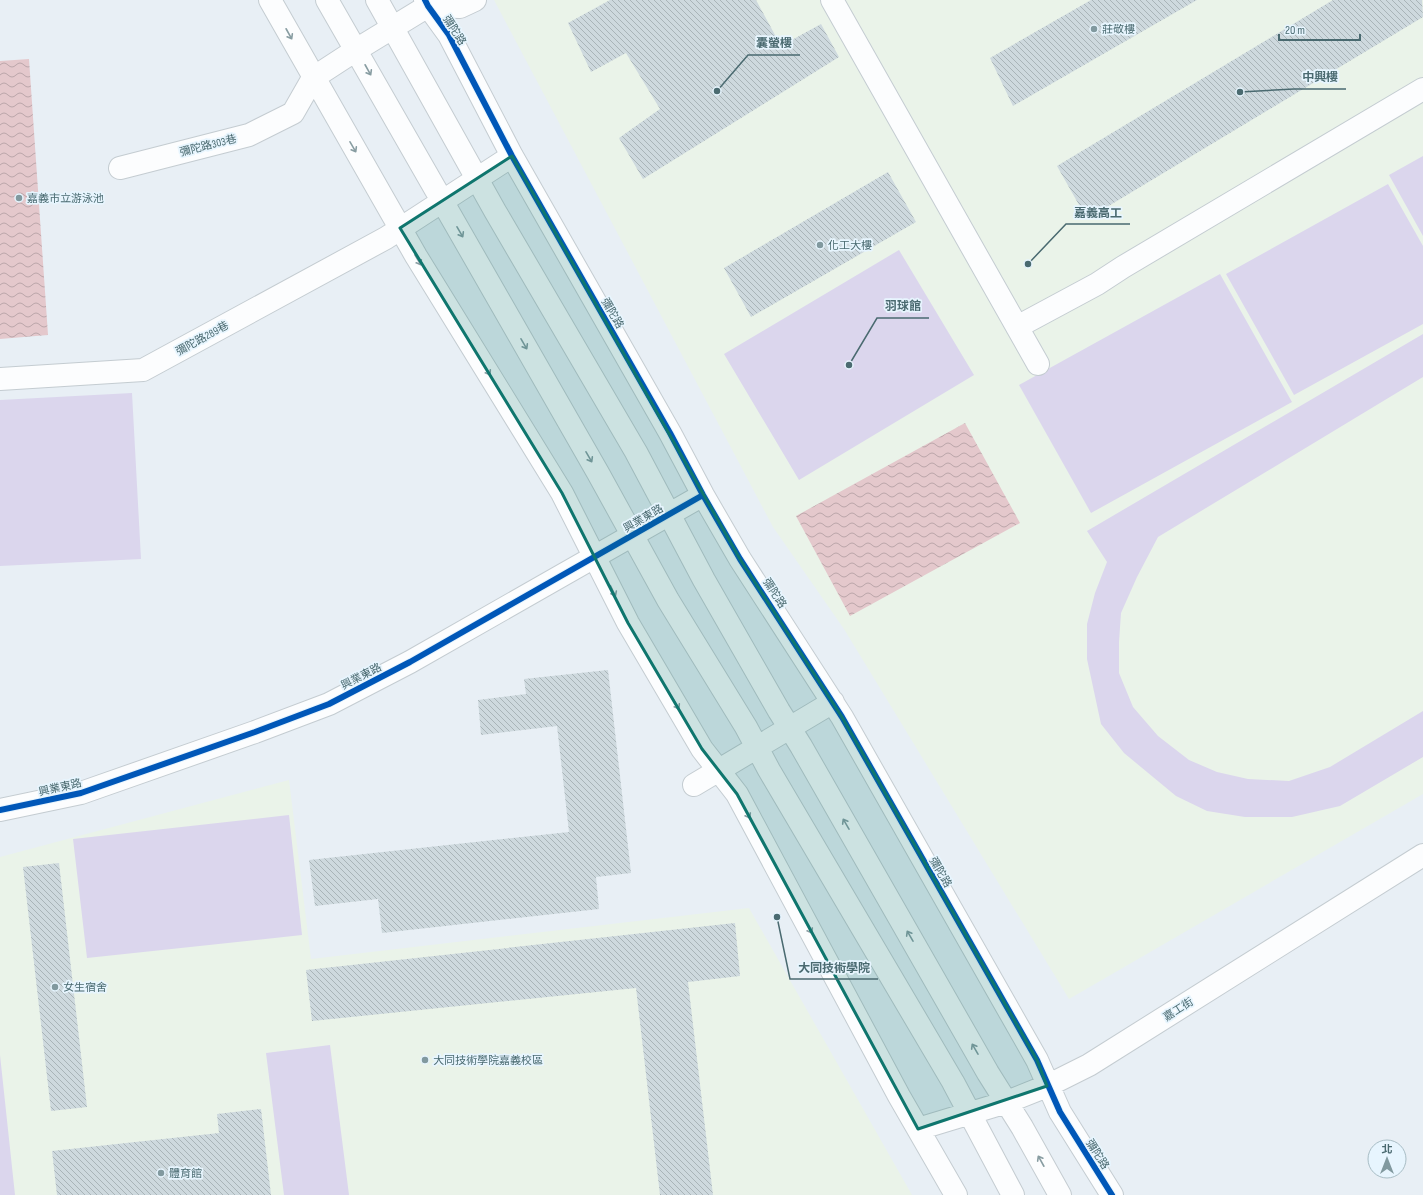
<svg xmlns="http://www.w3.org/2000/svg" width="1423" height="1195" viewBox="0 0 1423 1195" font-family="'Sofia Sans Condensed','Noto Sans TC',sans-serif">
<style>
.education{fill:#eaf3e9}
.green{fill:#dbd6ed}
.water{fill:url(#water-waves)}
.building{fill:url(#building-back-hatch)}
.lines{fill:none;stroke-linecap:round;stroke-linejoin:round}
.minor-casing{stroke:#c4ccd1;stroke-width:24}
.minor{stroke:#fcfdfe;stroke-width:22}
.cycleway-casing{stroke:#e7f5fe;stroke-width:8}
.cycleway{stroke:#0057b8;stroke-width:6}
.oneway{stroke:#889da2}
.marked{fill:#0f766e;fill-opacity:0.2;stroke:#0f766e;stroke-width:3;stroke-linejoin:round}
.poi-dot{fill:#81999f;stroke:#e7f5fe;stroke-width:1.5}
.labels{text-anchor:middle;stroke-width:3.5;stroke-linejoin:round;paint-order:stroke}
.poi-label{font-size:11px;fill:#4a6a70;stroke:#e7f5fe;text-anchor:start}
.street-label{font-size:11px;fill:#4a6a70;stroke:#e7f5fe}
.leader{fill:none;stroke:#4a6a70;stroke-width:1.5}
.callout-dot{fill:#4a6a70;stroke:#e7f5fe;stroke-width:1.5}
.callout-label{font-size:12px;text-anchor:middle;font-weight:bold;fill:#4a6a70;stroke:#e7f5fe;stroke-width:3.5;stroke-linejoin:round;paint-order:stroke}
</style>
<defs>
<pattern id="water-waves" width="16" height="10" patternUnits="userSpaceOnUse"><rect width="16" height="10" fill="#e4c8cc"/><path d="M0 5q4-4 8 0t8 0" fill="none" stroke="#bba6aa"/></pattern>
<pattern id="building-back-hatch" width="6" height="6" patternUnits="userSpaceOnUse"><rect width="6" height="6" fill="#ced9de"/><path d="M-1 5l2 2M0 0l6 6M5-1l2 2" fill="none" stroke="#a9b4b8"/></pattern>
</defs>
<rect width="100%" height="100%" fill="#e8eff5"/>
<path class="education" d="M 494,0 L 1423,0 L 1423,794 L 1069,999 L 844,629 L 773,527 Z
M 289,780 L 311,959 L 749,908 L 912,1195 L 0,1195 L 0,857 Z"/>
<path class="green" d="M 1423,156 L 1423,236 L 1389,175 Z
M 1388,184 L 1423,246 L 1423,324 L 1294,395 L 1226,274 Z
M 899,250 L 974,375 L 799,480 L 724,354 Z
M 1220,274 L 1292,402 L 1091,513 L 1019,385 Z
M 1423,334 L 1423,377 L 1158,537 L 1137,577 L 1121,613 L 1119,642 L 1119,673 L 1133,707 L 1158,736 L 1189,760 L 1217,772 L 1248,779 L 1289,781 L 1330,767 L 1423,711 L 1423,757 L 1340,806 L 1292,817 L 1245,817 L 1207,811 L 1176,796 L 1124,753 L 1101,724 L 1087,659 L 1087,624 L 1095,593 L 1107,562 L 1087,531 Z
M 132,393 L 141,559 L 0,566 L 0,400 Z
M 289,815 L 302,935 L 87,958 L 73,839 Z
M 330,1045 L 349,1195 L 284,1195 L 266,1053 Z
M 0,1055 L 15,1195 L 0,1195 Z"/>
<path class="water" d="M 29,59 L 48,335 L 0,339 L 0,61 Z
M 965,423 L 1020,523 L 850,616 L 796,516 Z"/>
<path class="building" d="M 610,0 L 756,0 L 781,46 L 821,24 L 839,57 L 643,179 L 619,138 L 660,109 L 626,53 L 591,72 L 568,23 Z
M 1091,0 L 1197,0 L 1013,106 L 990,58 Z
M 1333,0 L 1422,0 L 1423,17 L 1087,219 L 1057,166 Z
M 888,172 L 916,222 L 751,317 L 724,268 Z
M 608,670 L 631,873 L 596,877 L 599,909 L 382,933 L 378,899 L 315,906 L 309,860 L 569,832 L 557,726 L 481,735 L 478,700 L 526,694 L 524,679 Z
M 59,863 L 87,1107 L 51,1111 L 23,867 Z
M 735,923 L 740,976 L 688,982 L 713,1195 L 660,1195 L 636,988 L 312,1021 L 306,970 Z
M 261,1109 L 271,1195 L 57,1195 L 52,1151 L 219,1133 L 217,1114 Z"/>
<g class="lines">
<defs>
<path id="minor" d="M 270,0 L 416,256 L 562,493 L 628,623 L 702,749 L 737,794 L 899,1096 L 956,1195
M 327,0 L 598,473 L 668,600 L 746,727 L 769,770 L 953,1082 L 1013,1195
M 377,0 L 495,211 L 636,452 L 704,580 L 779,711 L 801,746 L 988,1073 L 1022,1127 L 1060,1195
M 425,0 L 428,6 L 449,35 L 512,156 L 670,433 L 703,495 L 740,559 L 842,717 L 1037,1060 L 1060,1112 L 1112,1195
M 832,0 L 1038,364
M 428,6 L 460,7 L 475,0
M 120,168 L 249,135 L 293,113 L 313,78 L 356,50 L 428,6 L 431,0
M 1017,327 L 1097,284 L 1123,267 L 1423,89
M 0,379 L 143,370 L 386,238 L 512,156
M 694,785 L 833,702
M 0,810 L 81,793 L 255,732 L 329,704 L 410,662 L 703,495
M 918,1129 L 1007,1102 L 1047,1086 L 1089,1065 L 1423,855"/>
</defs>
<use href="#minor" class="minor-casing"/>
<use href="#minor" class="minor"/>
<defs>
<path id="cycleway" d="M 425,0 L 428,6 L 449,35 L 512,156 L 670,433 L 703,495 L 740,559 L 842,717 L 1037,1060 L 1060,1112 L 1112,1195
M 0,810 L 81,793 L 255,732 L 329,704 L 410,662 L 703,495"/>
</defs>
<use href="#cycleway" class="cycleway-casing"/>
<use href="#cycleway" class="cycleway"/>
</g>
<defs><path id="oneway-shaft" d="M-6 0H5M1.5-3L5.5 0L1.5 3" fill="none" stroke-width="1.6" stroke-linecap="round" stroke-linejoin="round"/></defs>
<g class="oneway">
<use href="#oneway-shaft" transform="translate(289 34) rotate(61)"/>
<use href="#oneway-shaft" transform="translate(368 70) rotate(61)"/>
<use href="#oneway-shaft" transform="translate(353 147) rotate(60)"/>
<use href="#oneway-shaft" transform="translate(460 232) rotate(60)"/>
<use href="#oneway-shaft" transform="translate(418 260) rotate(59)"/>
<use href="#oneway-shaft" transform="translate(524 344) rotate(60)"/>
<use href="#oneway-shaft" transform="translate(487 370) rotate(58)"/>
<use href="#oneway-shaft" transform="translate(589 457) rotate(60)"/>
<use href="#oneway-shaft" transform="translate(613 591) rotate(64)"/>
<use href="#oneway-shaft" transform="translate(676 704) rotate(59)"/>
<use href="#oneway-shaft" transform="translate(747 813) rotate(62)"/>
<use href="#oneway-shaft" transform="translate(846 824) rotate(-120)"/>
<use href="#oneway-shaft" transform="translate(809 928) rotate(62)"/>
<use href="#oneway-shaft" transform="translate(910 936) rotate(-120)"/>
<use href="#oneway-shaft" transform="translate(975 1049) rotate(-120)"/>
<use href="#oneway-shaft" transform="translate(1041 1161) rotate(-119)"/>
</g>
<path class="marked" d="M 512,156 L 740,559 L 842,717 L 1037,1060 L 1047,1086 L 918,1129 L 737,794 L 702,749 L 628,623 L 562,493 L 400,228 Z"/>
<g class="poi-dot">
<circle cx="1094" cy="29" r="4"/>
<circle cx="19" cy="198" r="4"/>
<circle cx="820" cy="245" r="4"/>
<circle cx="55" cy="987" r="4"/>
<circle cx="425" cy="1060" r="4"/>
<circle cx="161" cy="1173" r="4"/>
</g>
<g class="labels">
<g class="poi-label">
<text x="1102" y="33">莊敬樓</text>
<text x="27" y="202">嘉義市立游泳池</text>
<text x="828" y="249">化工大樓</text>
<text x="63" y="991">女生宿舍</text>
<text x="433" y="1064">大同技術學院嘉義校區</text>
<text x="169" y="1177">體育館</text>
</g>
<g class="street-label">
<text transform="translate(455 30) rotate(58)" y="4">彌陀路</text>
<text transform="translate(208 145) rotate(-14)" y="4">彌陀路303巷</text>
<text transform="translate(613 313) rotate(60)" y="4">彌陀路</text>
<text transform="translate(202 338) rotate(-29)" y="4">彌陀路289巷</text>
<text transform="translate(643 518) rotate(-30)" y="4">興業東路</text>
<text transform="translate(775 593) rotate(57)" y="4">彌陀路</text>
<text transform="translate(361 676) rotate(-27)" y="4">興業東路</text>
<text transform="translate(60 787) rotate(-13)" y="4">興業東路</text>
<text transform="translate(941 872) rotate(60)" y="4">彌陀路</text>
<text transform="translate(1178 1009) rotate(-32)" y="4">嘉工街</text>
<text transform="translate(1098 1154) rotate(58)" y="4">彌陀路</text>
</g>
</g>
<path class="leader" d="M717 91L748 55H800M1240 92L1294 89H1346M1028 264L1066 224H1130M849 365L877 318H929M777 917L790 979H878"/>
<g class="callout-dot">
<circle cx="717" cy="91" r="4"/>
<circle cx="1240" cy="92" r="4"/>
<circle cx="1028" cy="264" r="4"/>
<circle cx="849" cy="365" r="4"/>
<circle cx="777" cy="917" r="4"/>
</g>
<g class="callout-label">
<text x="774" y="47">囊螢樓</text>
<text x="1320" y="81">中興樓</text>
<text x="1098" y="217">嘉義高工</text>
<text x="903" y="310">羽球館</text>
<text x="834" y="972">大同技術學院</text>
</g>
<g transform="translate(1387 1159)"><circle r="19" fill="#e7f5fe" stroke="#a8bdc5"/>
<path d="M0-3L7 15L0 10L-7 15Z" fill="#81999f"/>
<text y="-6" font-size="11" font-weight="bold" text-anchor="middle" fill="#4a6a70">北</text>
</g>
<path d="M1279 34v6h81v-6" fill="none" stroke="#4a6a70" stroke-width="2"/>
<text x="1285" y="34" font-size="12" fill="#4a6a70" stroke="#e7f5fe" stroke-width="3" paint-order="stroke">20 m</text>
</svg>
